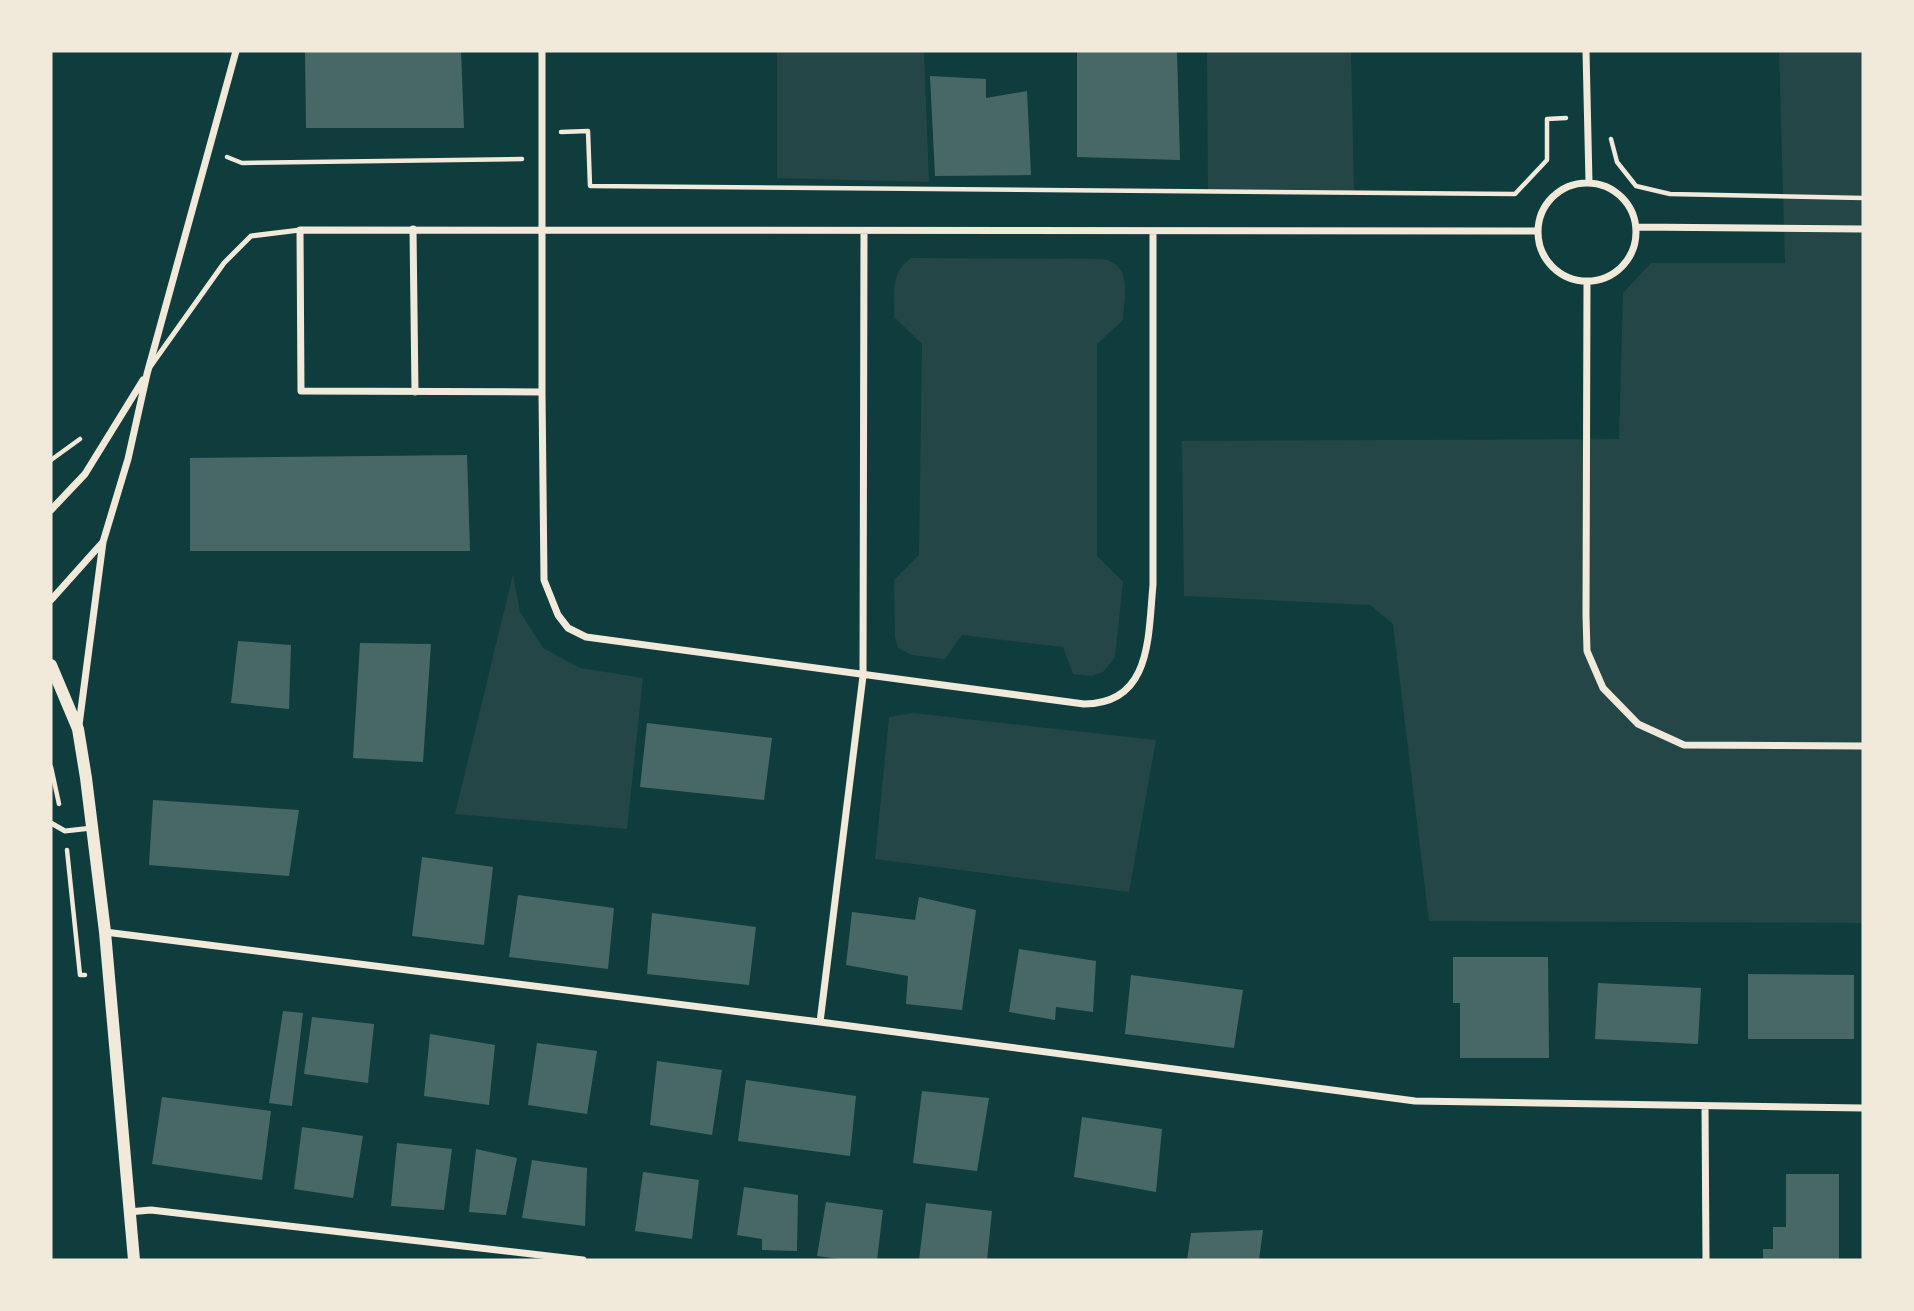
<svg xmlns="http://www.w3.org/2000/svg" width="1914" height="1311" viewBox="0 0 1914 1311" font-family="Arial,sans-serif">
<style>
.green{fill:#244646}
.building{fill:#486865}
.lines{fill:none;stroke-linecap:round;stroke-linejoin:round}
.path{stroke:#f1e9da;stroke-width:4.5}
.service{stroke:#f1e9da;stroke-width:5}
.minor{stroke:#f1e9da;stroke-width:7}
.tertiary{stroke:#f1e9da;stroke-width:12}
</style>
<rect width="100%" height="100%" fill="#0f3d3e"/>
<path class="green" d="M 777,51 L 924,51 L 929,182 L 777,178 Z
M 1207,51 L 1351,51 L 1354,193 L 1208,191 Z
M 1779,51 L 1863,51 L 1863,923 L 1429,921 L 1393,624 L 1370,605 L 1184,596 L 1182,441 L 1619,439 L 1623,293 L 1651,263 L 1785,263 Z
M 911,258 L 1102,259 C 1133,264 1124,296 1123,320 L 1097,344 L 1097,556 L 1123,582 L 1115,657 L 1103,672 L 1092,676 L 1073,674 L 1063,647 L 962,635 L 945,659 L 912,655 L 898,648 L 895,637 L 894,580 L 919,555 L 922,344 L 894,317 C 895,293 890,273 911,258 Z
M 513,574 L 520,612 L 543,648 L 580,668 L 643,678 L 627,829 L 455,814 Z
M 912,713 L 1156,740 L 1129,892 L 875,859 L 889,717 Z"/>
<path class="building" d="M 305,51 L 461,51 L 464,128 L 306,128 Z
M 1077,51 L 1177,51 L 1180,160 L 1077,157 Z
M 930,76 L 986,79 L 986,98 L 1027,91 L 1031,175 L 935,176 Z
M 467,455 L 470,551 L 190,551 L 190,458 Z
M 238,641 L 291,645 L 289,709 L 231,703 Z
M 360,643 L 431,644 L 423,762 L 353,758 Z
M 647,723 L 772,738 L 764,800 L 640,787 Z
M 153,800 L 299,810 L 289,876 L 149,865 Z
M 422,857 L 493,867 L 484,945 L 412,936 Z
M 518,895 L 614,908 L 608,969 L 509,957 Z
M 919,897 L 976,910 L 962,1010 L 906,1004 L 908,976 L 846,965 L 852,912 L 915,920 Z
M 652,913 L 756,927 L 749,985 L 647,974 Z
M 1019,949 L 1096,961 L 1093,1012 L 1056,1007 L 1055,1020 L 1009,1012 Z
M 1453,957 L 1548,957 L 1549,1058 L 1460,1058 L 1460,1003 L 1453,1003 Z
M 1748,974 L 1854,975 L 1854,1039 L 1748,1039 Z
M 1131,975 L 1243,990 L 1234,1048 L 1125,1034 Z
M 1598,983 L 1701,988 L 1698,1044 L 1595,1039 Z
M 283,1011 L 303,1013 L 292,1106 L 269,1103 Z
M 312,1017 L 374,1024 L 368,1083 L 304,1074 Z
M 430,1034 L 495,1045 L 489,1105 L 424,1096 Z
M 537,1043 L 597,1051 L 587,1114 L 528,1105 Z
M 657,1061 L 722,1070 L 712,1135 L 650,1125 Z
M 746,1080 L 856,1096 L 850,1156 L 738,1141 Z
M 922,1091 L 989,1098 L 977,1171 L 913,1163 Z
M 162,1097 L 271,1111 L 262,1180 L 152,1164 Z
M 1082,1117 L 1162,1129 L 1156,1192 L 1074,1177 Z
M 302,1127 L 363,1136 L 353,1198 L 294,1189 Z
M 397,1143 L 452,1149 L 444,1210 L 391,1206 Z
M 476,1149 L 517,1158 L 506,1215 L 469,1212 Z
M 532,1160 L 587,1168 L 585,1226 L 522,1218 Z
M 643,1172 L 699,1180 L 692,1239 L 635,1231 Z
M 1786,1174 L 1839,1174 L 1839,1260 L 1763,1260 L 1763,1249 L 1773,1249 L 1773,1227 L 1786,1227 Z
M 744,1187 L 798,1195 L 797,1251 L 762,1250 L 762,1239 L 737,1235 Z
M 826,1202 L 883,1210 L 877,1260 L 846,1260 L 817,1256 Z
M 926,1203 L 992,1211 L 987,1260 L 919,1260 Z
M 1263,1230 L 1259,1260 L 1187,1260 L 1191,1233 Z"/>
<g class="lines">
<path class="path" d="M 561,132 L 588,131 L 590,186 L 1515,194 L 1547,160 L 1547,119 L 1566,118
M 1611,139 L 1617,162 L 1636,186 L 1670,194 L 1863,198
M 227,157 L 242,163 L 522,159
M 51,460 L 80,439
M 51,767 L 59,804
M 67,850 L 80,975 L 85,975"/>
<path class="service" d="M 150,367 L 224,263 L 251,236 L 300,230
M 51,823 L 65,831 L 92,828"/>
<path class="minor" d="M 542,51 L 542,392 L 544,580 L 558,615 L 568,628 L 586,637 L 1084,704 C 1152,704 1148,636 1153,585 L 1153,231
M 1586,51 L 1589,182
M1538 232a49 49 0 1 1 98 0a49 49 0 1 1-98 0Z
M 1636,227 L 1863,229
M 413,229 L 415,392
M 1587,281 L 1586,615 L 1587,651 L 1603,688 L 1638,724 L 1684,745 L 1863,746
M 542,392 L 301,391 L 300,230 L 1538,231
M 51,510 L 85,474 L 143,380
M 51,600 L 102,543
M 79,725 L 103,542 L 128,459 L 147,374 L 236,51
M 105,932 L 820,1022 L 1415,1101 L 1863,1108
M 820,1022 L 863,676 L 864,232
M 1705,1106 L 1706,1260
M 128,1212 L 151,1210 L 583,1260"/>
<path class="tertiary" d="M 51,665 L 78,729 L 86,778 L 105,932 L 134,1260"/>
</g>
<rect width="1914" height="1311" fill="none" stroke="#f1e9da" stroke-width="105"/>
</svg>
